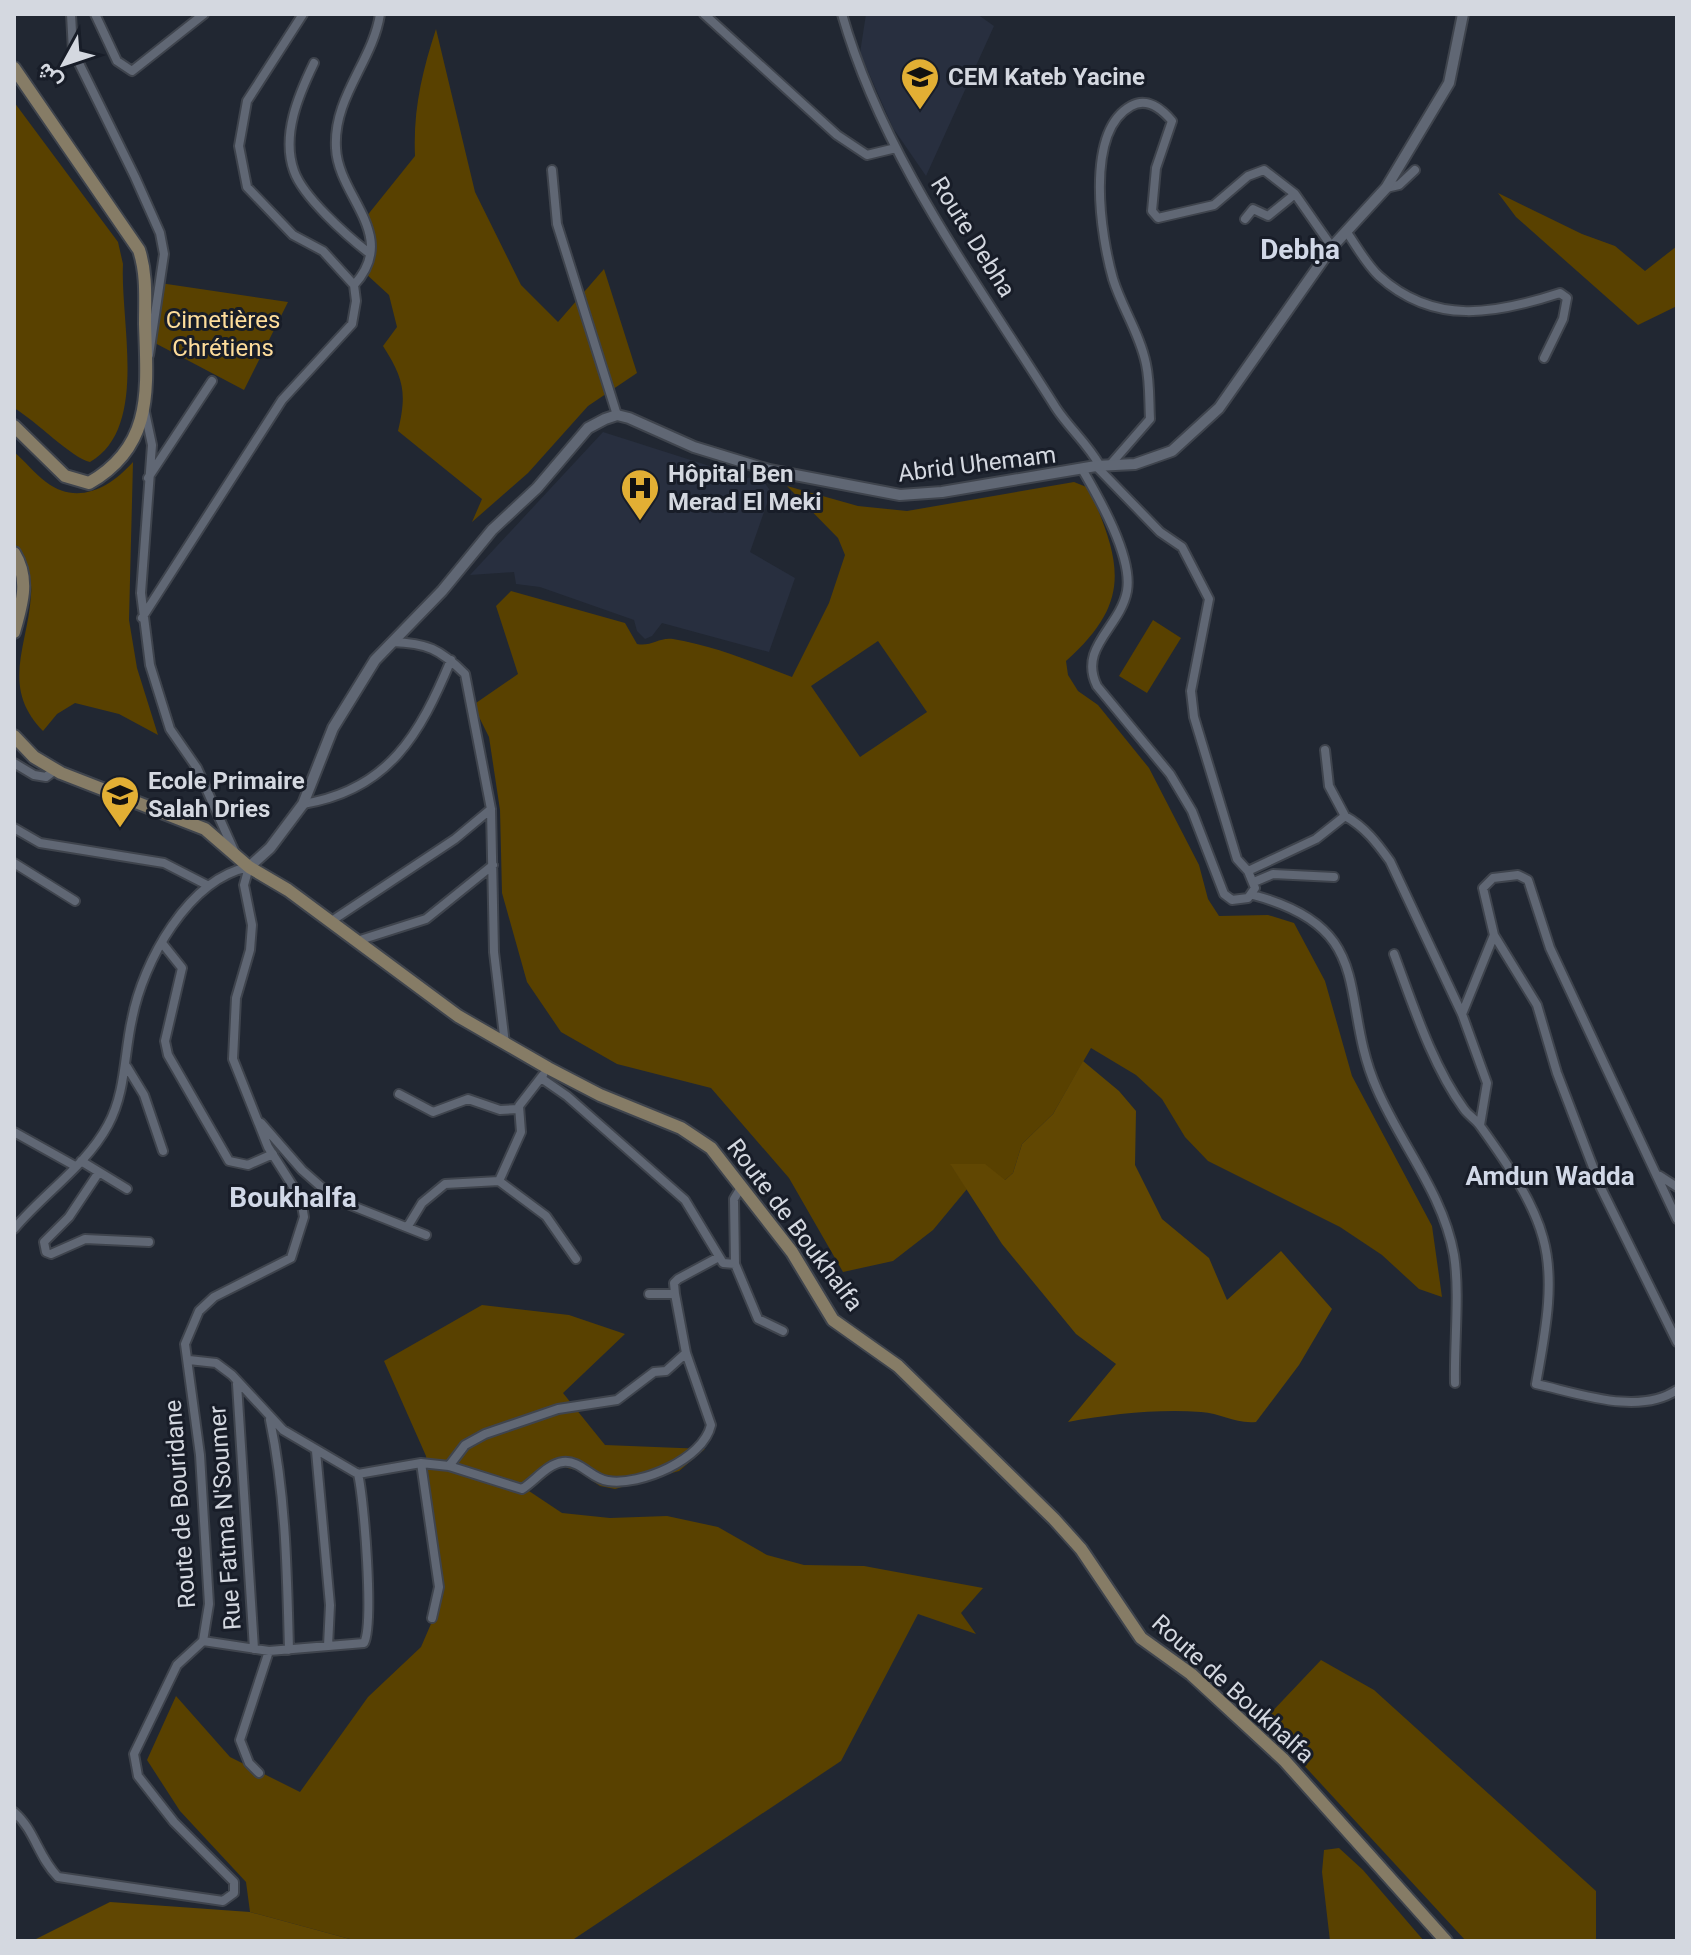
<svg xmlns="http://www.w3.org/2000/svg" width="1691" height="1955" viewBox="0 0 1691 1955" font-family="Roboto,Vazirmatn,sans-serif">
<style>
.built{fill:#282f3f}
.green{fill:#594100;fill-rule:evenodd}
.forest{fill:#614702}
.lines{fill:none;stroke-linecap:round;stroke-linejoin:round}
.minor-casing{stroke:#3f444d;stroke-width:12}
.tertiary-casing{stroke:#3f444d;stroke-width:14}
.secondary-casing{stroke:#3f444d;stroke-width:16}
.minor{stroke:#606774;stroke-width:8}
.tertiary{stroke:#606774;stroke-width:10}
.secondary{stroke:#867c66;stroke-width:12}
.labels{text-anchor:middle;stroke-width:6;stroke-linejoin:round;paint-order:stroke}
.poi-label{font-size:24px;font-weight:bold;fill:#d4d8e0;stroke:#181d28;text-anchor:start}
.street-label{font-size:24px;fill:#d4d8e0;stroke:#181d28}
.park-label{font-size:24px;fill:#fedd9b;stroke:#181d28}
.neighbourhood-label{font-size:26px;font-weight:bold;fill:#d1d8e7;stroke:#181d28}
.quarter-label{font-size:28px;font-weight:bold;fill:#d1d8e7;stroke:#181d28}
</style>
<rect width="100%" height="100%" fill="#212732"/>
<path class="built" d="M 866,14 L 977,14 L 994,26 L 926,176 L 893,128 L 860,53 Z
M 603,432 L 747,478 L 760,476 L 771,492 L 750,552 L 795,578 L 769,652 L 662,623 L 652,636 L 645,639 L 637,631 L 634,620 L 540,587 L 516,584 L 514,572 L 470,575 Z"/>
<path class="green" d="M 436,29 L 475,192 L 521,285 L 558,322 L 604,269 L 637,373 L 588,406 L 528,473 L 472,522 L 482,499 L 398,431 C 407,393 404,379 383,346 L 397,327 L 389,295 L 365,273 L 369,254 L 366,217 L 415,156 C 413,110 422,72 436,29 Z
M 14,102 L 118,242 L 123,264 C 120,322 149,428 90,462 C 73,459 35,420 14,408 Z
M 1498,193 L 1582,234 L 1615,246 L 1645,271 L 1677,246 L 1677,306 L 1638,325 L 1516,217 Z
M 160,283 L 288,302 L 244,390 L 153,342 Z
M 14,452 C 25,461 34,473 46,482 C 77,506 110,488 133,462 L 129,620 L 137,668 L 158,735 L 119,714 L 75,703 L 57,714 L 43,731 C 0,687 28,646 31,595 C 33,569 22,564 15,544 C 9,529 14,471 14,452 Z
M 1074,482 L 1089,488 C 1121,563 1133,601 1066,661 L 1068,675 L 1078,691 L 1098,705 L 1149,768 L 1199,865 L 1208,899 L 1219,916 L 1268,915 L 1294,923 L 1325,981 L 1352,1076 L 1432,1226 L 1442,1297 L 1419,1289 L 1382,1255 L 1340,1227 L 1208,1161 L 1185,1137 L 1162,1099 L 1136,1075 L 1091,1048 L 1053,1114 L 1022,1144 L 1013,1173 L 1005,1180 L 951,1165 L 967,1189 L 933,1230 L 893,1261 L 843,1272 L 789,1178 L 711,1088 L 617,1064 L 561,1032 L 527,982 L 502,893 L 500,810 L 489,737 L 473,705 L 518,674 L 496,606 L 511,591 L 625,623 L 637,644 C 651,647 659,637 673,639 C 715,646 753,662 792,677 L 829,603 L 845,555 L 838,538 L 787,486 L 858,506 L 907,511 ZM 878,641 L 927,712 L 860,757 L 811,686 Z
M 1153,620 L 1181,638 L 1147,693 L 1119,676 Z
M 482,1305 L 569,1315 L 625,1334 L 563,1393 L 605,1445 L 705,1449 L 679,1471 L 615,1489 L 600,1486 L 576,1470 L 559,1466 L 529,1491 L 562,1513 L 610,1518 L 667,1516 L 718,1527 L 767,1555 L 804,1565 L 864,1566 L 983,1588 L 961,1613 L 976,1634 L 918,1614 L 841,1761 L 571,1941 L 357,1941 L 250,1912 L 246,1882 L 180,1811 L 147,1760 L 176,1696 L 230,1757 L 300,1792 L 368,1697 L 421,1647 L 443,1596 L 426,1456 L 384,1361 Z
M 1321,1660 L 1374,1690 L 1596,1891 L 1596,1941 L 1466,1941 L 1263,1721 Z
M 1339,1848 L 1363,1870 L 1424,1941 L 1330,1941 L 1322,1872 L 1324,1850 Z"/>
<path class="forest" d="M 1083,1061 L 1119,1091 L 1136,1111 L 1135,1165 L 1162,1219 L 1209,1258 L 1227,1300 L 1281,1251 L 1332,1309 L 1299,1365 L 1256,1422 C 1235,1424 1221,1413 1201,1412 C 1157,1409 1111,1414 1068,1422 L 1116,1364 L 1076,1334 L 1002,1244 L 950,1164 L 985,1164 L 1005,1180 L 1013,1173 L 1022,1144 L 1053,1114 Z
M 110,1902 L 250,1912 L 357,1941 L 32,1941 Z"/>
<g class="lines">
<defs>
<path id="minor" d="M 71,14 L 73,51 L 135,177 L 160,233 L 164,254 L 149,355
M 95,14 L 117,61 L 132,71 L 204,14
M 303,14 L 247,101 L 239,146 L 247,187 L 293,235 L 323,251 L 354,285
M 704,14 L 837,135 L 867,155 L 896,148
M 842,14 C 883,158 977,282 1056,408 C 1069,428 1088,444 1100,466
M 314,63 C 299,94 281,135 294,171 C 303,197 347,236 369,253
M 552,170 L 557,224 L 617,415
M 1386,188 L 1399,185 L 1415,170
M 1245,219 L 1253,209 L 1268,216 L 1295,194
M 1346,231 C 1356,245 1366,264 1379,276 C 1434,326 1496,314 1560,293 L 1567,298 L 1563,319 L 1544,358
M 145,412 L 152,445 L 141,593 L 150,665 L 170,729 L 197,768 L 235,853
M 1110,465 L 1150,419 C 1149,401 1150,382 1146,364 C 1140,334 1122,308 1113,279 C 1101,237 1084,132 1131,106 C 1147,97 1162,109 1172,121 L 1156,168 L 1152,211 L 1158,218 L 1214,205 L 1248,176 L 1264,170 L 1295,194 L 1332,247
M 1082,469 C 1099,498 1133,557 1127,591 C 1120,628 1078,647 1097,686 L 1170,774 L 1192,811 L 1224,894 L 1232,900 L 1248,898 L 1255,888 L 1248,871 L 1237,859 L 1194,717 L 1191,691 L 1209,599 L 1182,547 L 1160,532 L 1096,466
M 148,478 L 212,381
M 142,618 L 282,400 L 352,324 L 356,301 L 354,285 C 400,235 338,197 336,148 C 333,97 373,61 380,14
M 392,642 C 427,643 440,649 465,674 L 491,809 L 494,952 L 505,1044
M 1325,750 L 1329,786 L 1345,816
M 14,763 L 34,775 L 46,777 L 55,770
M 303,804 C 389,790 420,734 451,660
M 14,828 L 40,843 L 164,863 L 207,885
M 14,863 L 75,901
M 1248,871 L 1316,839 L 1345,816 C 1365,827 1377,843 1390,861 L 1462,1014 L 1487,1083 L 1480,1125
M 1254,882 L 1273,874 L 1334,877
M 1253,895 C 1380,929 1337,999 1377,1089 C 1401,1145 1443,1193 1454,1255 C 1460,1293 1454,1344 1455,1383
M 330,922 L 455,839 L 491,809
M 1494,935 L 1537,1005 L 1557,1073 L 1601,1188 L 1677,1342
M 357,941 L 426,919 L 493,865
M 162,943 L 182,968 L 165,1041 L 168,1055 L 229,1161 L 248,1165 L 273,1154
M 1394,954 C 1413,1005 1432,1065 1464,1109 C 1469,1116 1477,1120 1481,1127 C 1504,1159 1533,1200 1543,1238 C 1556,1284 1544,1338 1536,1384 C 1578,1393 1638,1416 1677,1390
M 1462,1014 L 1494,935 L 1483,888 L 1493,878 L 1518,875 L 1528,880 L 1550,948 L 1677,1219
M 127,1067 L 144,1095 L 163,1151
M 541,1078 L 567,1096 L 685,1200 L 723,1263 L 735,1264 L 734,1199 L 742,1186
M 399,1094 L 433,1112 L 468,1099 L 500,1110 L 519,1109
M 261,1123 L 302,1170 L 335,1199 L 426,1235
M 14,1132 L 75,1166
M 81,1161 L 127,1189
M 99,1172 L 69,1217 L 44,1242 L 46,1252 L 51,1254 L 85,1239 L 149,1242
M 1660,1176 L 1677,1187
M 499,1181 L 521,1132 L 519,1106 L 543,1075
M 408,1226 L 422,1203 L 445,1184 L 499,1181 L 546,1216 L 576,1259
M 14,1229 C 43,1194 86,1166 108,1125 C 126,1092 124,1054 132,1019 C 143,962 188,879 249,867 L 244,885 L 252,925 L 250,950 L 236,998 L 233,1059 L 268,1147 L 301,1199 L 304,1217 L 291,1258 L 214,1297 L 199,1311 L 185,1344 L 200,1455 L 209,1604 L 203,1641 L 177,1665 L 134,1754 L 138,1776 L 174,1822 L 234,1882 L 234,1893 L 223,1901 L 58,1877 C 38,1857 35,1830 14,1812
M 735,1264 L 758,1319 L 783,1331
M 649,1294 L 675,1294 L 674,1283 L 678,1279 L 717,1258
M 189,1360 L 216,1363 L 232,1375 L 283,1430 L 358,1474 L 421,1463 L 439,1587 L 432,1618
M 237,1384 L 254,1649
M 270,1420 C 286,1496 287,1573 289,1650
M 316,1451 L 330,1605 L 328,1646
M 421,1463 L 449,1466 L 522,1489 C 535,1481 547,1464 563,1462 C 581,1460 591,1479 608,1481 C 640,1486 703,1460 711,1425 L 686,1353 L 675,1294
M 449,1466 L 465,1445 L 485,1434 L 558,1409 L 617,1400 L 654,1372 L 666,1371 L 686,1353
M 203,1641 L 269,1651 L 364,1643 C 374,1624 364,1498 358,1474
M 259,1773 L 249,1763 L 240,1740 L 269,1651"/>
<path id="tertiary" d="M 249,867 L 270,848 L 303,804 L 333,728 L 375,660 L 442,591 L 492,530 L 537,488 L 588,428 L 605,419 L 617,415 L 629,418 L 694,447 L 769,470 L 900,495 L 942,492 L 1096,466 L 1135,464 L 1172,451 L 1219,408 L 1332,247 L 1386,188 L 1449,83 L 1463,14"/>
<path id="secondary" d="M 14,68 L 139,250 C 147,274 145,299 145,324 C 147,389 154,446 89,483 L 65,476 L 14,426
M 14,553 C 30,579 22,604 14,632
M 14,736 L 34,757 L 61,773 L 205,829 L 249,867 L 288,890 L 458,1016 L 548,1068 L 600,1095 L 681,1128 L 711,1148 L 792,1252 L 833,1320 L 898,1366 L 1054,1519 L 1081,1549 L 1141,1638 L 1191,1674 L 1284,1760 L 1446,1941"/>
</defs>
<use href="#minor" class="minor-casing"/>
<use href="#tertiary" class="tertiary-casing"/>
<use href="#secondary" class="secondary-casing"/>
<use href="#minor" class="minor"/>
<use href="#tertiary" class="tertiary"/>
<use href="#secondary" class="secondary"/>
</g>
<defs>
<symbol id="school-pin" viewBox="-11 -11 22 30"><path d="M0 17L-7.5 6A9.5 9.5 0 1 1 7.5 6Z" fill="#e2af34" stroke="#181d28"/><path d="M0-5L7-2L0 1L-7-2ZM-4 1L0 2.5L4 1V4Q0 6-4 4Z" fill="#111"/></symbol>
<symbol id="hospital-pin" viewBox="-11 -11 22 30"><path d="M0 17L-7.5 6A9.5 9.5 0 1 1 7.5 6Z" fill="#e2af34" stroke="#181d28"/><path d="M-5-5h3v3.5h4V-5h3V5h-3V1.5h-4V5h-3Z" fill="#111"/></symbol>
</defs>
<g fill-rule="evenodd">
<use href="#school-pin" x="898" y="55" width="44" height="60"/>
<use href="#hospital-pin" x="618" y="466" width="44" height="60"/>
<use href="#school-pin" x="98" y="773" width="44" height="60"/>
</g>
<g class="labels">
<g class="poi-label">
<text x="948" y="85">CEM Kateb Yacine</text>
<text x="668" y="482">Hôpital Ben<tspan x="668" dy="28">Merad El Meki</tspan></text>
<text x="148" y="789">Ecole Primaire<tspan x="148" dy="28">Salah Dries</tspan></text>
</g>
<g class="street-label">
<text transform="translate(973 237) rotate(58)" y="8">Route Debha</text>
<text transform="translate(977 464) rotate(-7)" y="8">Abrid Uhemam</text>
<text transform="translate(795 1225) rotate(53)" y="8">Route de Boukhalfa</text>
<text transform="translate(180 1504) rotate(-94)" y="8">Route de Bouridane</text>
<text transform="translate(225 1518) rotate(-94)" y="8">Rue Fatma N'Soumer</text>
<text transform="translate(1233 1689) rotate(42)" y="8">Route de Boukhalfa</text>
</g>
<g class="park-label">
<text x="223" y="328">Cimetières<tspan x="223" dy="28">Chrétiens</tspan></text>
</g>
<g class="neighbourhood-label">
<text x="1550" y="1185">Amdun Wadda</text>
</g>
<g class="quarter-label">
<text x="1300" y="259">Debḥa</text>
<text x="293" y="1207">Boukhalfa</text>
</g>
</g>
<rect width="1691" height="1955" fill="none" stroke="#d4d8e0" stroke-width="32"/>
<g transform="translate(64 64) rotate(230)" stroke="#181d28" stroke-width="6" paint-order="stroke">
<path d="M0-6L14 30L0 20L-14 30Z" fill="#d4d8e0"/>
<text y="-12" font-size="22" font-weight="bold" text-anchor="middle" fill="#d4d8e0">ش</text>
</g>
</svg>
